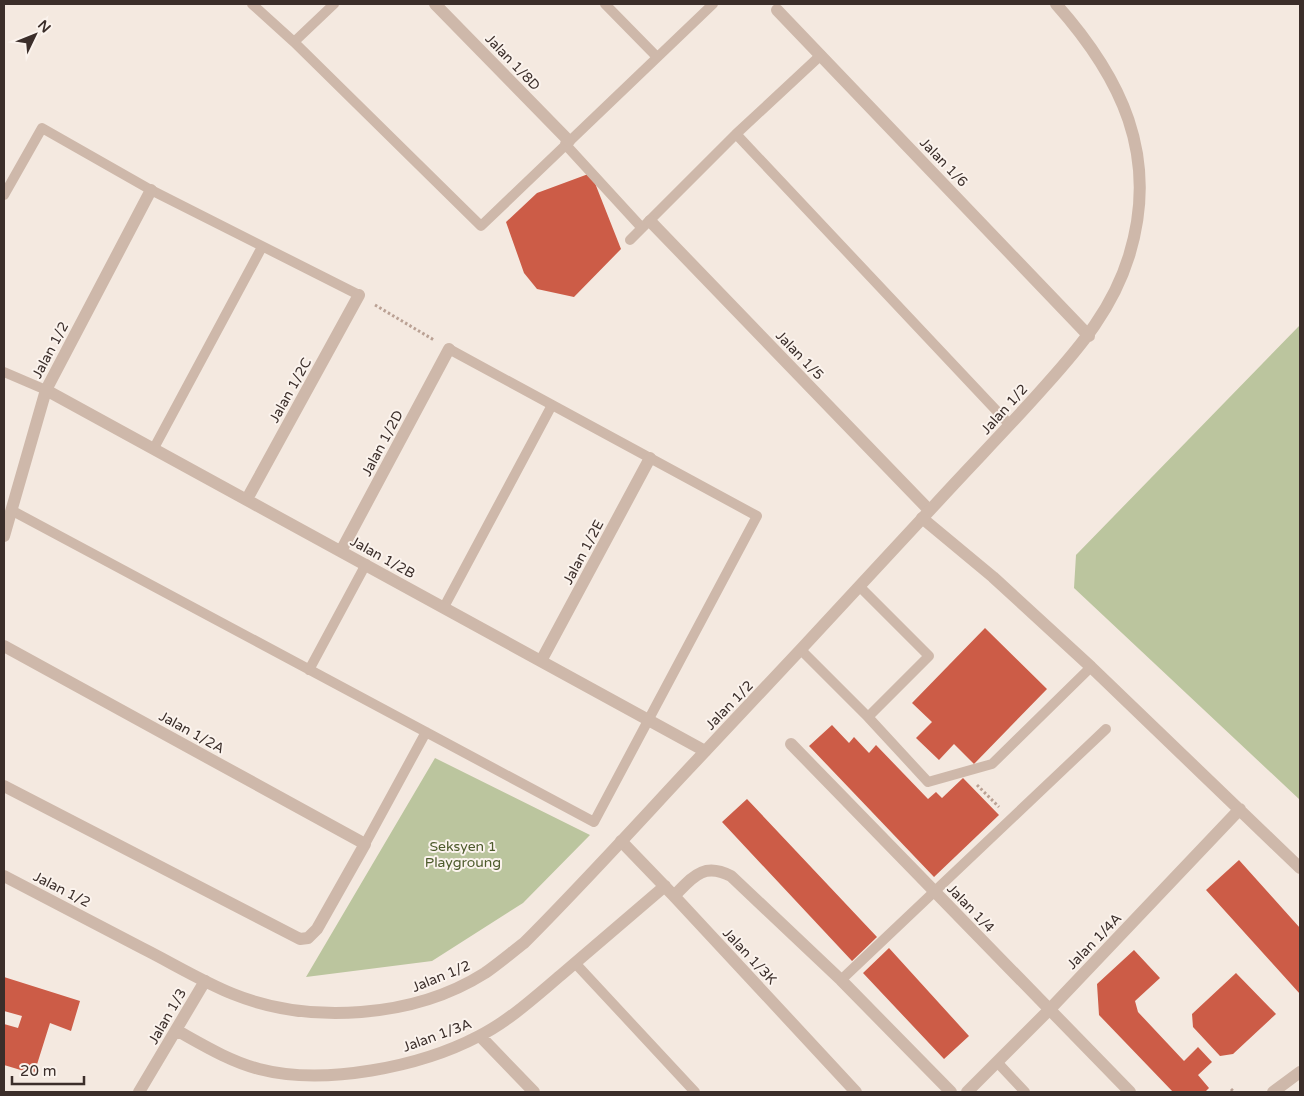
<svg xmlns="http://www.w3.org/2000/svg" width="1304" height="1096" viewBox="0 0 1304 1096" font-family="'Varela Round',sans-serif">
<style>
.green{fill:#bbc59e}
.building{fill:#cc5c47}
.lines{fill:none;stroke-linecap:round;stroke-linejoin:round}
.path{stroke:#baa194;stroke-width:3;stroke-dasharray:2.5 2.5;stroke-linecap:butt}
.service{stroke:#ceb8aa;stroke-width:10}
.minor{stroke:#ceb8aa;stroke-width:12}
.tertiary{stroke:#ceb8aa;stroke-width:12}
.labels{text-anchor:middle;stroke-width:4;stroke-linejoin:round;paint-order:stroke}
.street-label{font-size:14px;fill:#3b2e2a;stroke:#fbf3ed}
.park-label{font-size:14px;fill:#4d5b2c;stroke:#fbf3ed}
</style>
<rect width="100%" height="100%" fill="#f4e9e0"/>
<path class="green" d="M 1300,325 L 1300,800 L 1074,588 L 1076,555 Z
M 435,758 L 590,835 L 523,903 L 432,961 L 306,977 Z"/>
<path class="building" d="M 591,173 L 621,249 L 574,297 L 537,289 L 524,273 L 506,222 L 537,193 Z
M 985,628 L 1047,689 L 974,764 L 954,744 L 939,760 L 916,738 L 932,722 L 912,703 Z
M 832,725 L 849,743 L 854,737 L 869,753 L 876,745 L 928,799 L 936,792 L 942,798 L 963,778 L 999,815 L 934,877 L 809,746 Z
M 747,799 L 877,937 L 852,961 L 722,822 Z
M 1239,860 L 1300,928 L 1300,994 L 1206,890 Z
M 889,948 L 969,1036 L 944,1059 L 863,973 Z
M 1134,950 L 1160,978 L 1135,1001 L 1138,1012 L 1184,1061 L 1198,1047 L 1212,1062 L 1198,1075 L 1209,1088 L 1205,1092 L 1173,1092 L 1099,1015 L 1097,984 Z
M 1236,973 L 1276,1014 L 1233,1054 L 1220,1056 L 1193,1027 L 1192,1014 Z
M 4,977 L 80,1001 L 71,1031 L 50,1023 L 34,1074 L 4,1065 L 4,1024 L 18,1028 L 22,1016 L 4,1011 Z"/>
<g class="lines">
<path class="path" d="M 375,305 L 434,340
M 977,785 L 999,807
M 1231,1089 L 1234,1092"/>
<path class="service" d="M 252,4 L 294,42 L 481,226 L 713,4
M 605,4 L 657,57
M 294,42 L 334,4
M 736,134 L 1010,425
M 565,144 L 642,228
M 4,195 L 42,128 L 151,190 L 359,295
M 630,240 L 736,134 L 821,55
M 4,372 L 46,390
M 154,448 L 262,247
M 11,510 L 594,822 L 757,516 L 449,349
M 860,587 L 929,656 L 868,717 L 928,782 L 992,764 L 1091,667
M 444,607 L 552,405
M 801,650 L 868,717
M 309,670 L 366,564
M 365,844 L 426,732
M 575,963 L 695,1092
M 841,980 L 1106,729
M 997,1062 L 1025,1092"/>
<path class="minor" d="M 435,4 L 569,141
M 777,10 L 1089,336
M 650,221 L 929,510
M 46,390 L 705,751
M 247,499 L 359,295
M 922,518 L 993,577 L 1091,667 L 1300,868
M 4,536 L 46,390 L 151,190
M 341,551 L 449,349
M 4,646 L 365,844 L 317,929 L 308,938 L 300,939 L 4,786
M 541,661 L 650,458
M 791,744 L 1130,1092
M 621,841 L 674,896 L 856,1092
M 674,896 C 693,877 703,862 731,876 L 841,980 L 951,1092
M 176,1030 C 203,1045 229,1061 259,1069 C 324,1086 420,1067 479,1036 C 509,1021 536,996 561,975 C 596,945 630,916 665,886
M 480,1036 L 534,1092
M 139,1092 L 205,981
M 967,1092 L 1050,1009 L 1240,809
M 1273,1092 L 1300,1072"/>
<path class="tertiary" d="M 4,876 C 50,900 96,924 142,948 C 172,963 201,981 233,994 C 310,1025 414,1018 485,973 C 498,964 511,953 524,943 C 578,889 629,833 681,777 C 765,688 848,599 931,509 C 969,467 1008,428 1045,386 C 1081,346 1113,308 1129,256 C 1160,156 1121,77 1056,4"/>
</g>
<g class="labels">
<g class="street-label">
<text transform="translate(513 62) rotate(46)" y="5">Jalan 1/8D</text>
<text transform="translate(944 162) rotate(46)" y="5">Jalan 1/6</text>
<text transform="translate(50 350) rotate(-62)" y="5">Jalan 1/2</text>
<text transform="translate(800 355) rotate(46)" y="5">Jalan 1/5</text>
<text transform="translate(290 390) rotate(-61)" y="5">Jalan 1/2C</text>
<text transform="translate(1004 409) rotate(-48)" y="5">Jalan 1/2</text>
<text transform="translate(382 443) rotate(-62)" y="5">Jalan 1/2D</text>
<text transform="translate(583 552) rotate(-62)" y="5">Jalan 1/2E</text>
<text transform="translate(383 557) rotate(29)" y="5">Jalan 1/2B</text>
<text transform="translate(729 705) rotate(-46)" y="5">Jalan 1/2</text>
<text transform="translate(192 732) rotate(29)" y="5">Jalan 1/2A</text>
<text transform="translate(62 889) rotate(27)" y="5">Jalan 1/2</text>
<text transform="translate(971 908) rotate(46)" y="5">Jalan 1/4</text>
<text transform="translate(1094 941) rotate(-46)" y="5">Jalan 1/4A</text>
<text transform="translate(750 956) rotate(47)" y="5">Jalan 1/3K</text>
<text transform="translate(441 976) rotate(-22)" y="5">Jalan 1/2</text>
<text transform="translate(167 1016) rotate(-60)" y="5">Jalan 1/3</text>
<text transform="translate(437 1035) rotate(-20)" y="5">Jalan 1/3A</text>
</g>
<g class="park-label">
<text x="463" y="851">Seksyen 1<tspan x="463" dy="16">Playgroung</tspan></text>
</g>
</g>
<rect width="1304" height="1096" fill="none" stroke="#3b2e2a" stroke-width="10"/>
<g transform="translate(35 35) rotate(47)" stroke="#fbf3ed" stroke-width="4" paint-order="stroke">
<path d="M0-4L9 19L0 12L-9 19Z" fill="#3b2e2a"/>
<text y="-8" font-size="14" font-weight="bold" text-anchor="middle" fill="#3b2e2a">N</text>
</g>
<path d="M12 1076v8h72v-8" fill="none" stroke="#3b2e2a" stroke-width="2.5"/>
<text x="20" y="1076" font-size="15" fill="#3b2e2a" stroke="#fbf3ed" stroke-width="4" paint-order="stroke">20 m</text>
</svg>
